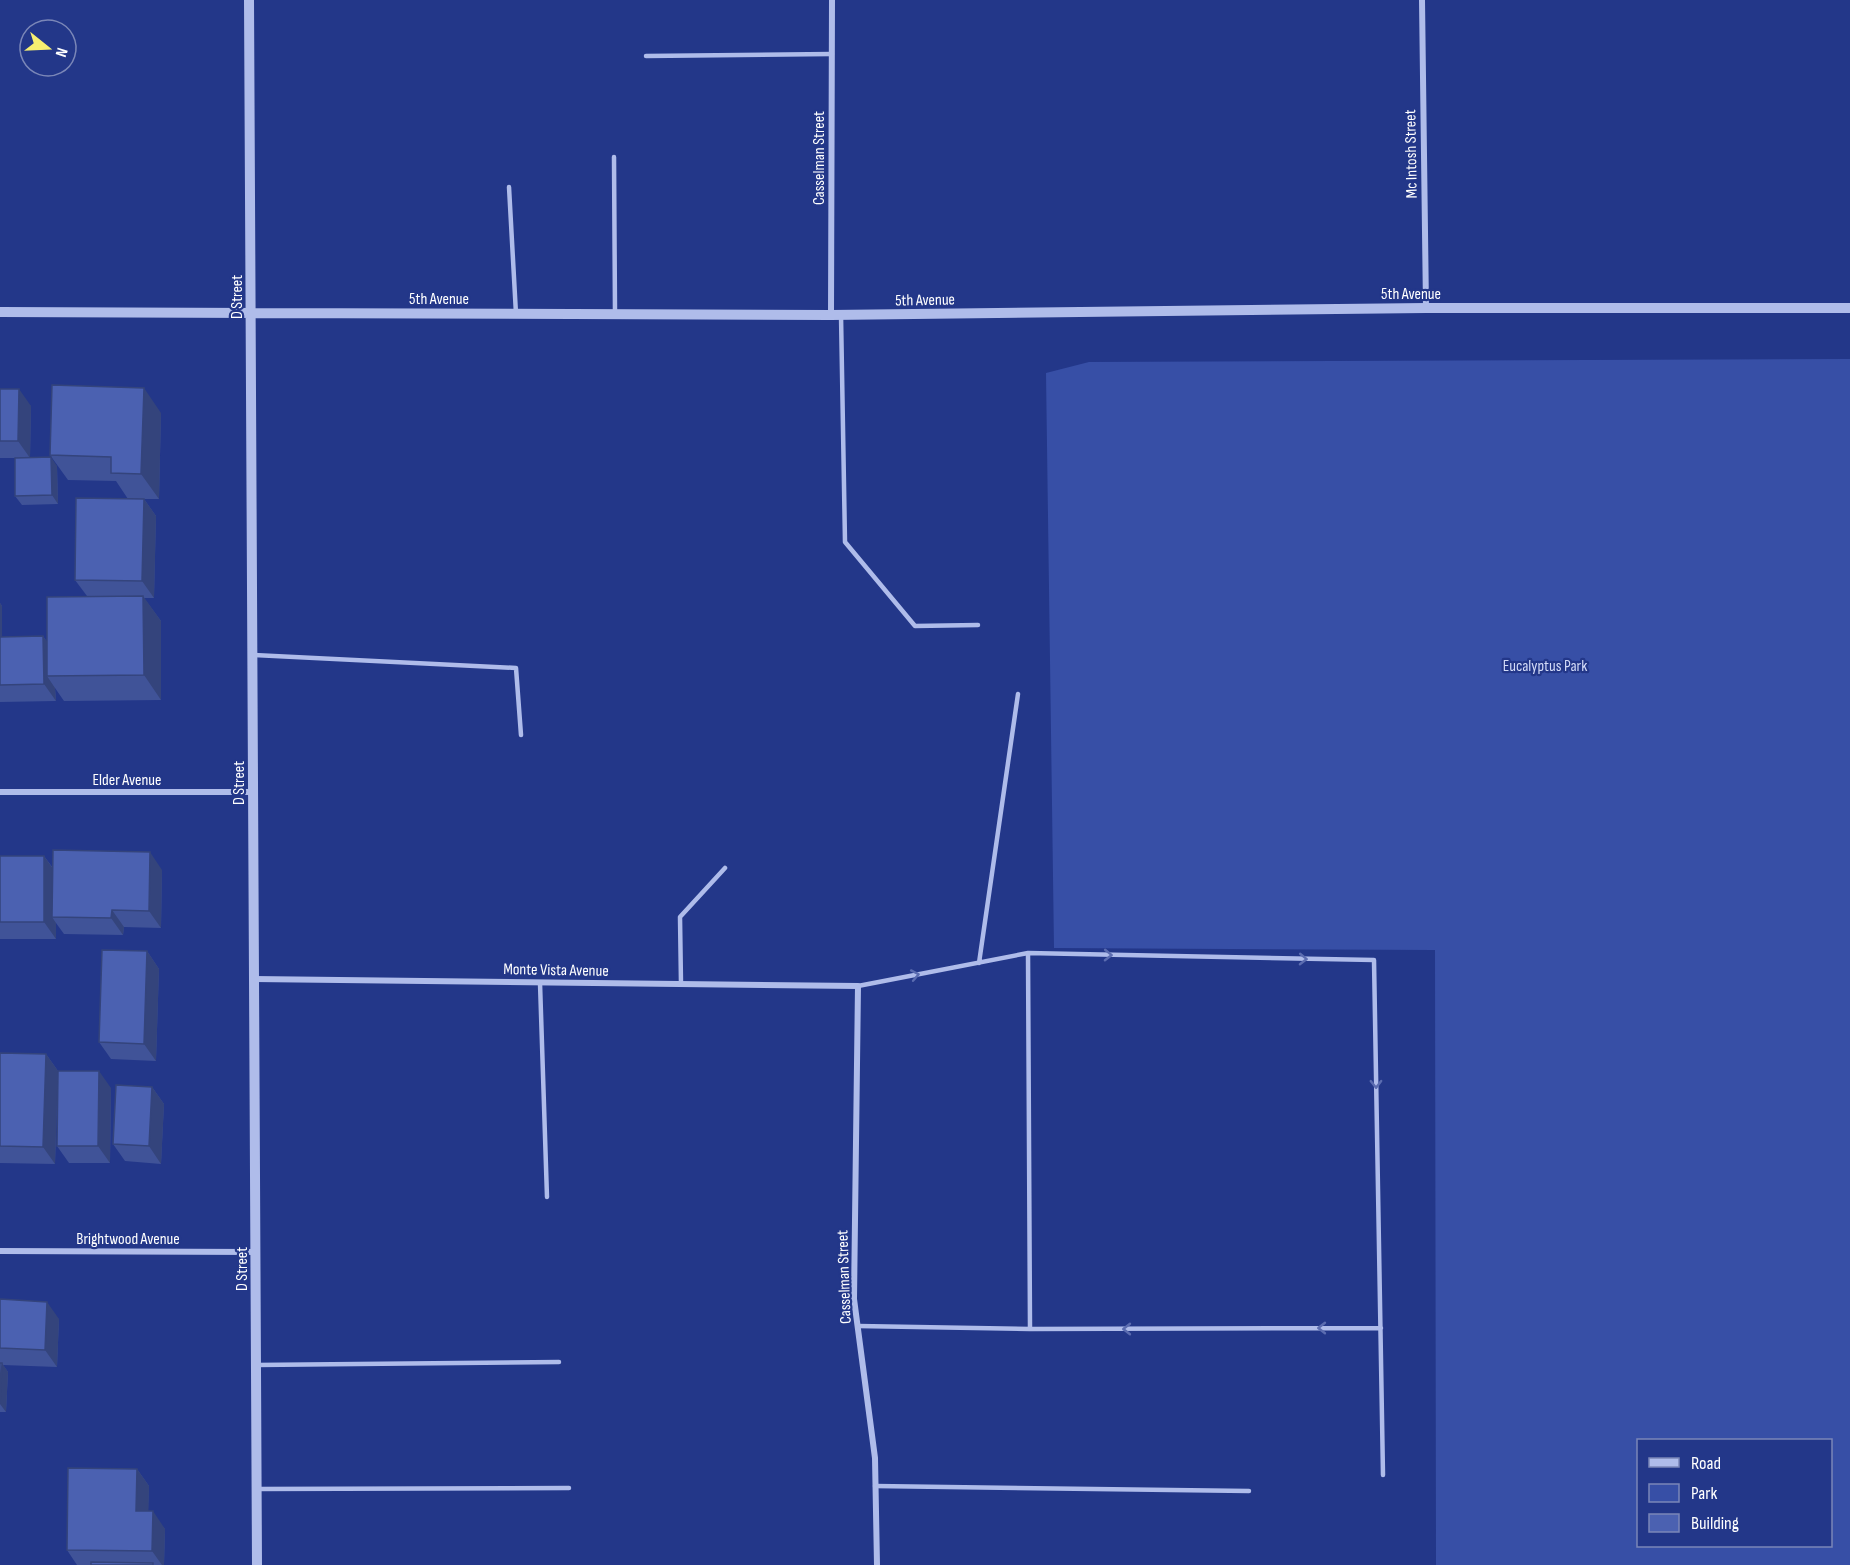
<svg xmlns="http://www.w3.org/2000/svg" width="1850" height="1565" viewBox="0 0 1850 1565" font-family="'Sofia Sans Condensed',sans-serif">
<style>
.green{fill:#374fa6;fill-rule:evenodd}
.lines{fill:none;stroke-linecap:round;stroke-linejoin:round}
.service{stroke:#afbcea;stroke-width:4.5}
.minor{stroke:#afbcea;stroke-width:6}
.tertiary{stroke:#afbcea;stroke-width:10}
.wall{fill:#405398}
.shaded-wall{fill:#34447c}
.building{fill:#4b61b1;stroke:#34447c;stroke-width:1.5}
.oneway{stroke:#5b6cb0}
.labels{text-anchor:middle;stroke-width:4.5;stroke-linejoin:round;paint-order:stroke}
.street-label{font-size:16px;fill:#fff;stroke:#233789}
.park-label{font-size:16px;fill:#d3dbf8;stroke:#233789}
</style>
<rect width="100%" height="100%" fill="#233789"/>
<path class="green" d="M 1850,359 L 1850,1565 L 1436,1565 L 1435,950 L 1054,948 L 1046,373 L 1089,362 ZM 1830,1440 L 1830,1546 L 1638,1546 L 1638,1440 Z"/>
<g class="lines">
<path class="service" d="M 646,56 L 832,54
M 614,157 L 615,313
M 509,187 L 516,314
M 841,315 L 845,542 L 915,626 L 978,625
M 252,655 L 516,668 L 521,735
M 979,963 L 1018,694
M 540,983 L 547,1197
M 681,984 L 680,917 L 725,868
M 858,986 L 1028,953 L 1374,960 L 1383,1475
M 858,1326 L 1030,1329 L 1028,953
M 1030,1329 L 1381,1328
M 256,1365 L 559,1362
M 875,1486 L 1249,1491
M 257,1489 L 569,1488"/>
<path class="minor" d="M 1422,0 L 1426,308
M 831,315 L 832,0
M 0,792 L 253,792
M 254,979 L 858,986 L 854,1299 L 875,1458 L 877,1565
M 0,1251 L 255,1252"/>
<path class="tertiary" d="M 249,0 L 257,1565
M 0,312 L 831,315 L 1426,308 L 1850,308"/>
</g>
<path class="wall" d="M 0,389 L 31,406 L 30,458 L 57,466 L 58,504 L 22,505 L 15,496 L 15,458 L 0,458 Z
M 161,413 L 159,499 L 144,499 L 156,516 L 154,598 L 144,598 L 161,621 L 161,700 L 64,701 L 55,688 L 56,701 L 0,702 L 0,603 L 2,606 L 2,637 L 43,636 L 47,642 L 87,596 L 75,580 L 128,499 L 116,481 L 68,480 L 50,455 Z
M 0,856 L 44,856 L 53,868 L 162,870 L 161,928 L 124,927 L 123,935 L 64,934 L 56,923 L 56,939 L 0,939 Z
M 147,951 L 159,969 L 156,1061 L 111,1059 L 99,1042 Z
M 0,1053 L 46,1054 L 58,1071 L 55,1164 L 0,1163 Z
M 152,1087 L 164,1104 L 161,1164 L 125,1161 L 113,1144 Z
M 111,1088 L 110,1163 L 69,1163 L 57,1146 Z
M 0,1299 L 59,1319 L 57,1367 L 3,1365 L 8,1372 L 6,1412 L 0,1412 Z
M 137,1469 L 149,1486 L 148,1511 L 165,1529 L 164,1565 L 77,1565 L 67,1550 Z"/>
<path class="shaded-wall" d="M 144,388 L 161,413 L 159,499 L 141,474 Z
M 19,389 L 31,406 L 30,458 L 18,441 Z
M 51,457 L 57,466 L 58,504 L 52,495 Z
M 144,499 L 156,516 L 154,598 L 142,581 Z
M 143,596 L 161,621 L 161,700 L 144,675 Z
M 0,603 L 2,606 L 2,643 L 0,640 Z
M 43,636 L 55,653 L 47,676 L 55,688 L 56,701 L 44,684 Z
M 150,852 L 162,870 L 161,928 L 149,911 Z
M 44,856 L 56,873 L 52,917 L 56,923 L 56,939 L 44,922 Z
M 112,910 L 124,927 L 123,935 L 111,918 Z
M 147,951 L 159,969 L 156,1061 L 144,1044 Z
M 46,1054 L 58,1071 L 55,1164 L 43,1147 Z
M 99,1071 L 111,1088 L 110,1163 L 98,1146 Z
M 152,1087 L 164,1104 L 161,1164 L 149,1146 Z
M 47,1302 L 59,1319 L 57,1367 L 45,1350 Z
M 2,1363 L 8,1372 L 6,1412 L 0,1404 Z
M 137,1469 L 149,1486 L 148,1528 L 136,1511 Z
M 153,1511 L 165,1529 L 164,1565 L 162,1565 L 152,1551 Z"/>
<path class="building" d="M 52,385 L 144,388 L 141,474 L 111,473 L 111,457 L 50,455 Z
M 0,389 L 19,389 L 18,441 L 0,441 Z
M 51,457 L 52,495 L 15,496 L 15,458 Z
M 76,498 L 144,499 L 142,581 L 75,580 Z
M 143,596 L 144,675 L 47,676 L 47,597 Z
M 43,636 L 44,684 L 0,685 L 0,637 Z
M 53,850 L 150,852 L 149,911 L 112,910 L 111,918 L 52,917 Z
M 0,856 L 44,856 L 44,922 L 0,922 Z
M 102,950 L 147,951 L 144,1044 L 99,1042 Z
M 0,1053 L 46,1054 L 43,1147 L 0,1146 Z
M 58,1071 L 99,1071 L 98,1146 L 57,1146 Z
M 116,1085 L 152,1087 L 149,1146 L 113,1144 Z
M 0,1299 L 47,1302 L 45,1350 L 0,1348 Z
M 0,1363 L 2,1363 L 0,1404 Z
M 68,1468 L 137,1469 L 136,1511 L 153,1511 L 152,1551 L 67,1550 Z
M 91,1562 L 153,1563 L 153,1565 L 91,1565 Z"/>
<defs><path id="oneway-chevron" d="M-2-3.5L2.5 0L-2 3.5" fill="none" stroke-width="1.6" stroke-linecap="round" stroke-linejoin="round" transform="scale(1.5)"/></defs>
<g class="oneway">
<use href="#oneway-chevron" transform="translate(1108 955) rotate(1)"/>
<use href="#oneway-chevron" transform="translate(1303 959) rotate(1)"/>
<use href="#oneway-chevron" transform="translate(915 975) rotate(-11)"/>
<use href="#oneway-chevron" transform="translate(1376 1084) rotate(89)"/>
<use href="#oneway-chevron" transform="translate(1322 1328) rotate(180)"/>
<use href="#oneway-chevron" transform="translate(1127 1329) rotate(180)"/>
</g>
<g class="labels">
<g class="street-label">
<text transform="translate(1410 154) rotate(-91)" y="6">Mc Intosh Street</text>
<text transform="translate(818 158) rotate(-90)" y="6">Casselman Street</text>
<text x="1411" y="299">5th Avenue</text>
<text transform="translate(236 297) rotate(-90)" y="6">D Street</text>
<text x="439" y="304">5th Avenue</text>
<text transform="translate(925 299) rotate(-1)" y="6">5th Avenue</text>
<text x="127" y="785">Elder Avenue</text>
<text transform="translate(238 783) rotate(-90)" y="6">D Street</text>
<text transform="translate(556 969) rotate(1)" y="6">Monte Vista Avenue</text>
<text x="128" y="1244">Brightwood Avenue</text>
<text transform="translate(241 1269) rotate(-90)" y="6">D Street</text>
<text transform="translate(843 1277) rotate(-92)" y="6">Casselman Street</text>
</g>
<g class="park-label">
<text x="1545" y="671">Eucalyptus Park</text>
</g>
</g>
<rect x="1637" y="1439" width="195" height="108" fill="#233789" stroke="#7b87b8" stroke-width="1.5"/>
<rect x="1649" y="1458" width="30" height="9" fill="#afbcea" stroke="#7b87b8" stroke-width="1.5"/>
<text x="1691" y="1469" font-size="18" fill="#ffffff">Road</text>
<rect x="1649" y="1484" width="30" height="18" fill="#374fa6" stroke="#7b87b8" stroke-width="1.5"/>
<text x="1691" y="1499" font-size="18" fill="#ffffff">Park</text>
<rect x="1649" y="1514" width="30" height="18" fill="#4b61b1" stroke="#7b87b8" stroke-width="1.5"/>
<text x="1691" y="1529" font-size="18" fill="#ffffff">Building</text>
<g transform="translate(48 48) rotate(108)"><circle r="28" fill="#233789" stroke="#7b87b8" stroke-width="1.5"/>
<path d="M0-4.5L10 22L0 15L-10 22Z" fill="#f6ef71"/>
<text y="-9" font-size="16" font-weight="bold" text-anchor="middle" fill="#ffffff">N</text>
</g>
</svg>
